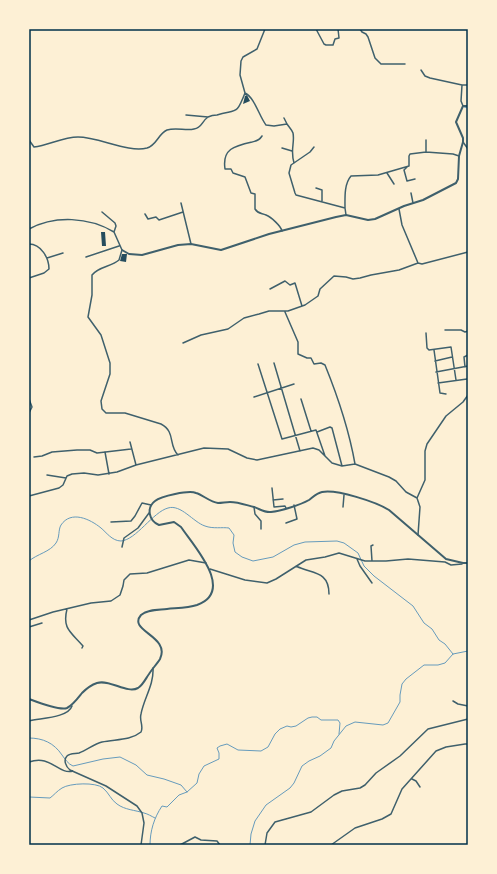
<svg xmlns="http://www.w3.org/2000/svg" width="497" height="874" viewBox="0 0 497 874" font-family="Bitter,serif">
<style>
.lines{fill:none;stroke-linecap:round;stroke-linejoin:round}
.stream{stroke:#669bbc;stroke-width:1}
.building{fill:#264d5e}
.minor{stroke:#3f606c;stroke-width:1.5}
.tertiary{stroke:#3f606c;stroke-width:2}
.neatline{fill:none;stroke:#003049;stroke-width:1.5}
</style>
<rect width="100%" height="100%" fill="#fdf0d5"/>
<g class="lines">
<path class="stream" d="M 464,107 L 468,108
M 29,561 C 37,554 50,552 56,543 C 60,537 58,530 61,525 C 71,510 90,519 101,528 C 106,532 112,541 121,541 C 136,540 153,512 168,508 C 181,504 193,522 205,526 C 213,529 222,527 229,528 L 234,535 L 233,543 L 235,552 L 242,557 L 253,561 L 273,557 L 294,545 L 305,542 L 337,541 L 344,543 L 358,553 L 364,566 L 374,576 L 413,606 L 424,623 L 432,629 L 439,640 L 445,644 L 453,654
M 29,738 C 43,738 54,743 62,755 C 65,759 68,764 73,766 L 103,759 L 120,757 L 136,765 L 147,775 L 164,779 L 181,785 L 187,792
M 29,797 L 50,798 C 54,795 57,791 62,788 C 70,783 96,782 103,788 C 109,793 111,800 117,804 C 125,810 135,810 144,813 C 148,814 151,816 155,818
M 150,845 C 150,831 154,818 162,806 L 167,807 L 179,795 L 187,792 L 197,783 L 199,774 L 204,766 L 219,759 L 219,753 L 217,748 L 220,746 L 227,744 L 238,750 L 261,751 L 268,747 L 275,734 L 280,729 L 287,726 L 291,727 L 296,726 L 308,718 L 312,717 L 317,717 L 321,720 L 338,720 L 340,723 L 339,734
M 250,845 L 251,834 L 255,821 L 266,805 L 290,788 L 294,783 L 302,766 L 309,761 L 320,756 L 331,748 L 334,741 L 346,726 L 355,722 L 383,725 L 388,723 L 400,702 L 400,695 L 402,684 L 406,679 L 424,665 L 438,665 L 445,663 L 453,654 L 468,651"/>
</g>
<path class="building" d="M 247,95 L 250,101 L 243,104 L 245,96 Z
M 101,232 L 105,232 L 106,246 L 102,246 Z
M 122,254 L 127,254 L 126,262 L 120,261 Z"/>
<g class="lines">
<path class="minor" d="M 316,29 L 324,44 L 326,45 L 333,45 L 335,39 L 339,38 L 338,29
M 360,29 L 362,32 L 366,34 L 368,37 L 375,58 L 381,64 L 405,64
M 421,70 L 425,76 L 430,78 L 462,85 L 468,85
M 462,85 L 461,101 L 463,106
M 245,93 L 240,75 L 241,61 L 243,57 L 257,49 L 265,29
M 186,115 L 208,117
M 284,118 L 287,124
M 262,136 C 259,141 256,141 252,142 C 234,146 222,149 225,169 L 231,169 L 233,173 L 245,177 L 251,193 L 255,194 L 255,209 C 258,214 261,213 266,215 C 271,217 281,226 282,231
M 29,140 L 34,147 C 49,145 63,137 78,137 C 99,137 128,153 147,148 C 157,145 158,134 167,130 C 176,127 186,131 194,129 C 202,128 202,121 208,117 C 210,116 214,115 217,115 C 237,109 236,116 245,93 C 255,98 259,116 266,125 L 274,126 L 287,124 C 289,127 292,130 293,133 C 295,143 290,150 294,163
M 463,142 L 468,149
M 314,147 L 310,152 L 291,165 L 289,173 L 295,193 L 296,195 L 345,208 L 346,215
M 282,148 L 292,151
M 426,152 L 453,154 L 459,156
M 407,167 L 404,170 L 407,181 L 415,179
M 387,173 L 394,184
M 316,188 L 322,190 L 322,201
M 411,193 L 413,203
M 181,203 L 191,244
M 345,208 C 345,198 344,184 351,176 L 378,175 L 409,166 L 409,156 L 410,154 L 426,152 L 426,140
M 399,209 L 402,225 L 418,263
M 102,212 L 115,223 L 116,226 L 114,232
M 145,214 L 148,219 L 156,217 L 159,220 L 183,212
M 29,229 C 55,215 89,217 114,232 L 122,250 L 119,260 C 111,267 99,266 92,275 L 92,295 L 88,317 L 101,335 L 110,363 L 110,374 L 101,401 L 102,409 L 106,413 L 125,413 L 161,424 C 176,432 168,445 178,455
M 29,244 C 41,244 49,258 49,269 L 44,273 L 29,278
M 86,257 L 119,246
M 47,258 L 63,253
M 270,289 L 285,281 L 290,285 L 295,283 L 302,306
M 285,312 L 298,342 L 298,354 L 307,358 L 311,358 L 314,364 L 321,363 L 325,365 C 338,397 349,430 355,464
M 445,330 L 461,330 L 465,332 L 468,331
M 426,333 L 427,348 L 429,350 L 451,347 L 456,380
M 183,343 L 201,335 L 228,329 L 244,318 L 259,314 L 269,311 L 288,311 L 305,305 L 318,296 L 320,289 L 334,276 L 346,277 L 353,279 L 360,278 L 371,275 L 399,270 L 418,263 L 422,264 L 468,252
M 434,350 L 440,393 L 446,394
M 435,361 L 452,357
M 274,363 L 300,451
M 258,364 L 282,439 L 316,430 L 325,456
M 465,367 L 464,357 L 468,355
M 436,372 L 468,366
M 438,383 L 467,379
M 254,397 L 294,384
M 29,399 L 32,407 L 29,413
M 301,399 L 311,431
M 317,432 L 330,427 L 332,428 L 342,466
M 130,442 L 136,465
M 105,452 L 109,474
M 34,457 L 42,456 L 52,452 L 77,450 L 90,450 L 97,453 L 131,449
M 47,475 L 66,478
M 272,488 L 274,507 L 285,506 L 286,508
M 29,496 L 59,488 L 63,485 L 67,476 L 72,474 L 84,473 L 98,475 L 117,472 L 136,465 L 204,448 L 228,449 L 247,458 L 257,460 L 313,448 L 319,450 L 332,463 L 342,466 L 355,464 L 389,477 L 396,481 L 406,492 L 417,498 L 420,507 L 418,535
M 417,498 L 425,480 L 425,451 L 427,444 L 446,416 L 463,402 L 468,395
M 273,500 L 283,499
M 254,507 L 255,514 L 261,521 L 261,529
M 343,507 L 344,495
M 111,522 L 131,521 L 135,516 L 142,503 L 151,505
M 286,523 L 297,519 L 294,505
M 122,547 L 124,538 L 138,528 L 149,513
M 357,559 L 360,566 L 372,583
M 372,561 L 371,546 L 373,545
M 296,566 C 311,574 329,570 329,594
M 210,569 L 245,580 L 267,583 L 276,579 L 306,560 L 325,557 L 339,553 L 365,561 L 386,561 L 408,559 L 445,562 L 451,565 L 462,564
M 67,609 C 62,629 71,632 83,646 L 82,648
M 29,620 L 53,612 L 91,603 L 111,601 L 120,595 L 123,586 L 124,580 L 130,574 L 147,573 L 189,560 L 206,563
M 29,627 L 42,623
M 453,701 L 458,704 L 468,706
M 29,721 C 40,718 68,718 72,706
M 29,762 C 51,754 58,775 73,771
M 412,779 L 416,781 L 420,787
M 141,845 L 144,823 L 142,813 L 137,806 L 106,786 L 70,770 C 66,767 63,760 67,756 C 70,753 76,754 79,753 C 87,750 94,744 102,742 C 115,739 130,741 141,732 C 144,726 139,721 141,714 C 144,698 154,685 153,668
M 180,845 L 195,837 L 201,840 L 217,841 L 220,845
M 265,845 L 267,833 L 275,822 L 311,812 L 334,795 L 342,791 L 360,788 L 365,785 L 376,773 L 400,756 L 428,729 L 468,719
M 331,845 L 355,828 L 382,819 L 391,814 L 402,789 L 436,751 L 446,747 L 465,744 L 468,744"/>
<path class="tertiary" d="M 122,250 L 129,254 L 142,255 L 178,245 L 191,244 L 221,250 L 269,234 L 336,217 L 346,215 L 368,220 L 375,219 L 404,206 L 423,200 L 456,183 L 458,179 L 459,156 L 463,142 L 463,138 L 456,122 L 463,106 L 468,106
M 29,699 C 37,702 60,711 67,708 C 73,705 78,698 82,693 C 86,689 91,685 97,683 C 110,679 127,694 138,688 C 143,685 146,678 149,674 C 152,669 157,664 160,659 C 171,636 127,631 141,615 C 148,609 159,610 167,609 C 177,608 188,608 197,605 C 236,591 193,545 181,527 L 174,522 L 159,525 C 149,521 146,508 155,501 C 161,496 189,490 196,493 C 203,495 210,502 218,503 C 222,503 226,502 230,502 C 238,502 246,505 254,507 C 260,509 265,513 271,512 C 281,511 300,505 309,500 C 313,497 317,493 322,492 C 337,489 376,502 389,510 L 446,559 L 463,563 L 468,563"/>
</g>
<rect width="497" height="874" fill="none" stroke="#fdf0d5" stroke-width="60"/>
<rect x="30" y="30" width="437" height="814" class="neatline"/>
</svg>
